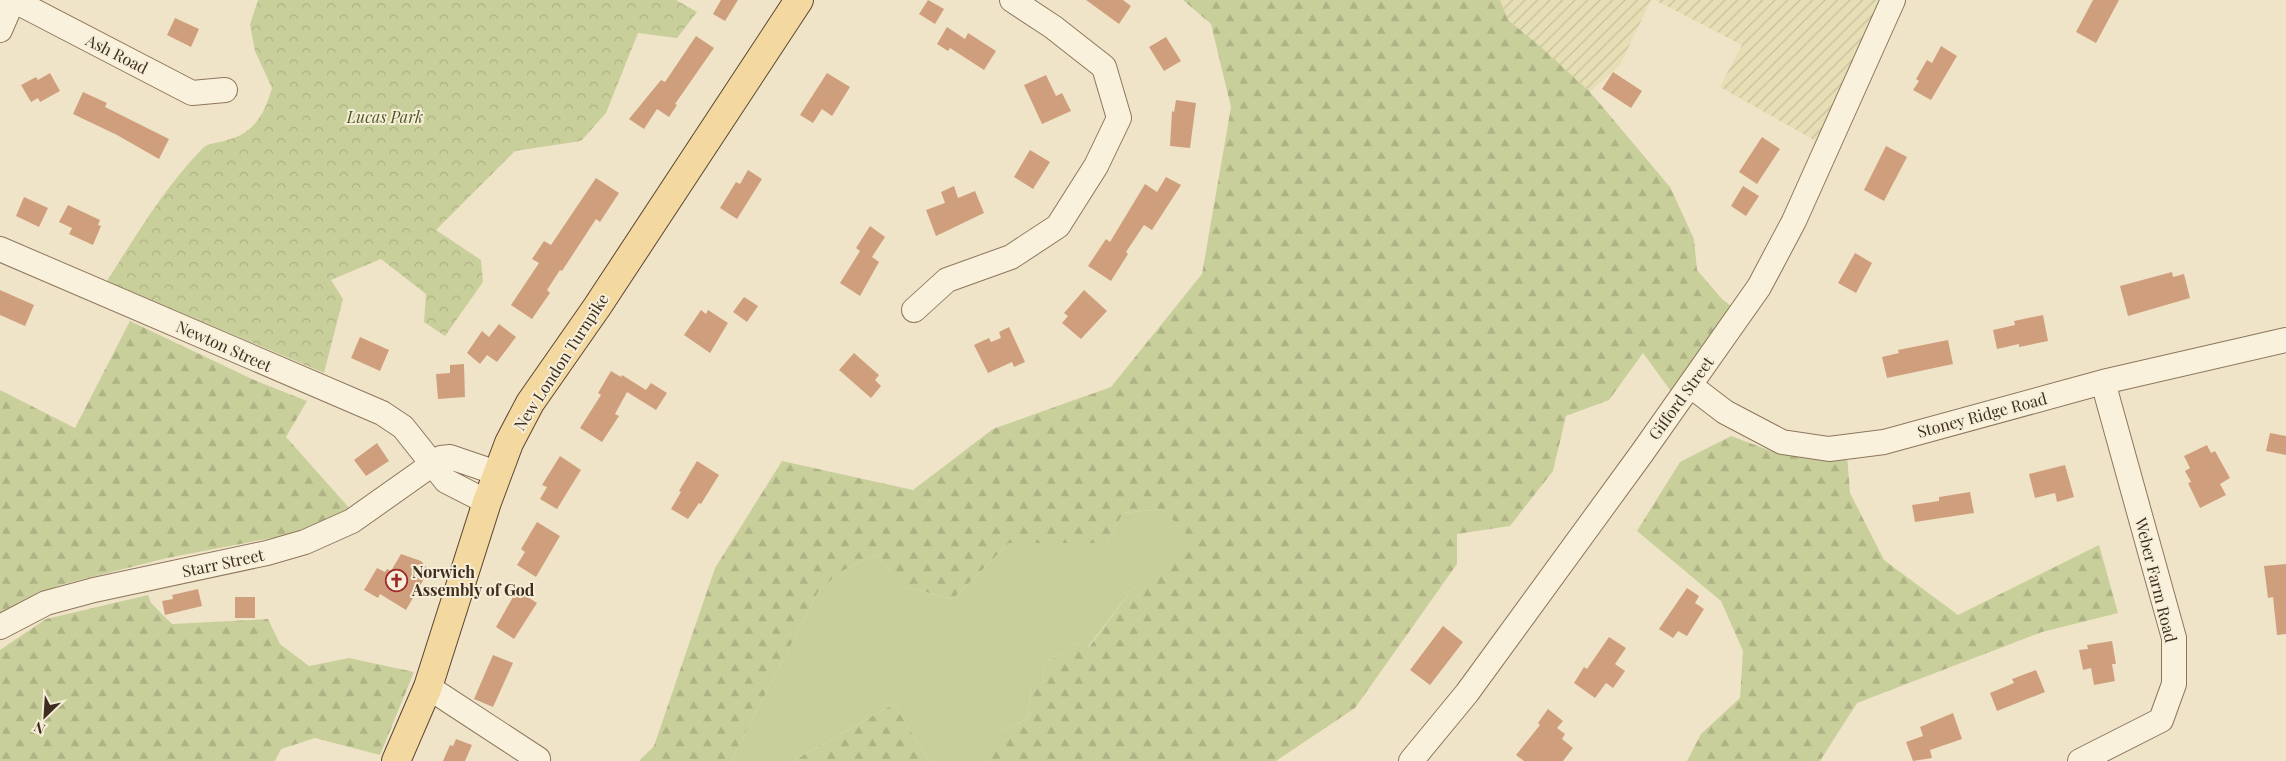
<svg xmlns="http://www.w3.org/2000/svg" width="2286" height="761" viewBox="0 0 2286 761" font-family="'Playfair Display',serif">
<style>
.farmland{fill:url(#farmland-furrows)}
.grass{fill:#c9cf9b}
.forest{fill:url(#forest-firs)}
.park{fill:url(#park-crowns)}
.building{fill:#cf9f7d}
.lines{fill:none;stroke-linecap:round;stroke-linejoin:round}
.minor-casing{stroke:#8d765c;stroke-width:26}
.major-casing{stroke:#5b4430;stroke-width:30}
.minor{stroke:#faf1dc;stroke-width:24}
.major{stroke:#f3d9a0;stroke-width:28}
.labels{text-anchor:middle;stroke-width:4;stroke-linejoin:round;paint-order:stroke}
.street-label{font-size:16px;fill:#3d2e20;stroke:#f7eed8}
.park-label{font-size:16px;font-style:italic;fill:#4d5a26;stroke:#f7eed8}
.poi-label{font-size:16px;font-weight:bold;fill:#3d2e20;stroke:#f7eed8;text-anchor:start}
</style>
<defs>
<pattern id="farmland-furrows" width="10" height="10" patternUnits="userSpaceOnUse" patternTransform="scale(1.25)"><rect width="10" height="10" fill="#e6deb5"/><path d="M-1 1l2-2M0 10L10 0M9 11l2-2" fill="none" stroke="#c6bf9b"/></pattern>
<pattern id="forest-firs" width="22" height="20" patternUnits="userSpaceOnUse" patternTransform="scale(1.25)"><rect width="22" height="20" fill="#c9cf9b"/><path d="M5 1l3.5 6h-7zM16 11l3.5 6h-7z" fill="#aeb285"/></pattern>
<pattern id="park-crowns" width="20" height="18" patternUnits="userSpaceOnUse" patternTransform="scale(1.25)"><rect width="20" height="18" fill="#c9cf9b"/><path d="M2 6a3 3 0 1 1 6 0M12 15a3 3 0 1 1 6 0" fill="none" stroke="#aeb285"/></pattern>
</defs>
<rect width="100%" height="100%" fill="#f0e4c8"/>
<path class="farmland" d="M 1500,0 L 1651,0 L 1620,65 L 1590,92 L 1540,46 L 1508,20 Z
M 1655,0 L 1885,0 L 1816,141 L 1720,87 L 1742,45 Z"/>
<path class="grass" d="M 1163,509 L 1193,541 L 1130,592 L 1088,647 L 1076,642 L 1062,655 L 1044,662 L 1043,685 L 1031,686 L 1028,718 L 1000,733 L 986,751 L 991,761 L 929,761 L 894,704 L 793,761 L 731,761 L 818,592 L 840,572 L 876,555 L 902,586 L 953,599 L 1009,543 L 1107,543 L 1123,513 Z"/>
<path class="forest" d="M 1183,0 L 1500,0 L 1508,20 L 1540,46 L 1590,92 L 1670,187 L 1694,239 L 1697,270 L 1722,299 L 1735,309 L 1673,394 L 1643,353 L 1609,400 L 1566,416 L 1553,471 L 1510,526 L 1457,534 L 1457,564 L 1355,708 L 1276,761 L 991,761 L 985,751 L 1000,733 L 1028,718 L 1031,686 L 1043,684 L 1044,662 L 1062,655 L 1076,642 L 1089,647 L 1130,592 L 1192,541 L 1163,509 L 1123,513 L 1107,543 L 1009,543 L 953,599 L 902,586 L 876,555 L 840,572 L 818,592 L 731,761 L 639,761 L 654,746 L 715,568 L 782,461 L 913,490 L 993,429 L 1111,387 L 1202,274 L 1231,107 L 1211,24 Z
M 130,321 L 254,380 L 307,401 L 286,437 L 352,511 L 303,532 L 167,558 L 60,585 L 0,612 L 0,390 L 75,428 Z
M 1731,436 L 1779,454 L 1847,455 L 1850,493 L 1884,560 L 1958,615 L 2099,545 L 2118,613 L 2042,632 L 1857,703 L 1820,761 L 1687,761 L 1701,734 L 1740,698 L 1743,651 L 1721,601 L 1637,531 L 1680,462 Z
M 148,595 L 151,603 L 172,624 L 268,619 L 280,644 L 309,666 L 349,658 L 414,672 L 380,755 L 315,738 L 281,749 L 275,761 L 0,761 L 0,650 L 46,619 Z
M 894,704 L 929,761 L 793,761 Z"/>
<path class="park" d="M 258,0 L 676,0 L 697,12 L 677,38 L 638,33 L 606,113 L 581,141 L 515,151 L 436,230 L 481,260 L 483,282 L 445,336 L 424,322 L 426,294 L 381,259 L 331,280 L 343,299 L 324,373 L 107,281 C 137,234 164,188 203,148 C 208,143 218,143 224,141 C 253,134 264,116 272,88 L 255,51 L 250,24 Z"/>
<path class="building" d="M 721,0 L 738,0 L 725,21 L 713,14 Z
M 928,0 L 944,9 L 935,24 L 919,14 Z
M 1086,0 L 1123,0 L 1131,6 L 1119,24 Z
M 2093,0 L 2119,0 L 2096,43 L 2076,32 Z
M 175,18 L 199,29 L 191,47 L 167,35 Z
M 947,27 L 965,39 L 968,33 L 996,51 L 984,70 L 950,48 L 948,51 L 937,44 Z
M 696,36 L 714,48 L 675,104 L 677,105 L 669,117 L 657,109 L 644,129 L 629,119 L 661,80 L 665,82 Z
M 1166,37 L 1181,61 L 1164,71 L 1149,47 Z
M 1941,46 L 1957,56 L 1931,100 L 1913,90 L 1919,81 L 1916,79 L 1927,60 L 1932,63 Z
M 1613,72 L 1642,91 L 1631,108 L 1602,89 Z
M 50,73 L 60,91 L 40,102 L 38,98 L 31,102 L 21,85 L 36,77 L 38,80 Z
M 827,73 L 850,87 L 832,116 L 822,109 L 813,123 L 800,115 Z
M 1046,75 L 1056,96 L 1062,93 L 1071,111 L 1042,124 L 1024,85 Z
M 83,92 L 107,103 L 105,107 L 169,139 L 159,159 L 117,135 L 73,114 Z
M 1176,100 L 1196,103 L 1190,148 L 1170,146 L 1172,111 L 1174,112 Z
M 1762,137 L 1780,149 L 1757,184 L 1739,172 Z
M 1886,146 L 1907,157 L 1884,201 L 1864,190 Z
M 1030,150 L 1050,162 L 1033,189 L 1014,177 Z
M 748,170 L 762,179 L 737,219 L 720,208 L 736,182 L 740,184 Z
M 1166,177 L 1181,185 L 1152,230 L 1144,225 L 1126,252 L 1128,254 L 1111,281 L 1088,266 L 1106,239 L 1110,242 L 1145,184 L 1157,192 Z
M 596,178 L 619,193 L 600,222 L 596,219 L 562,271 L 560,270 L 547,290 L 550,293 L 532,319 L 511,305 L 539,263 L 532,259 L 544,241 L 551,245 Z
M 954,186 L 958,198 L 975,191 L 984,213 L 936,236 L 926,210 L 945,203 L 941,192 Z
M 1743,186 L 1759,196 L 1746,216 L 1731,206 Z
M 24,197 L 48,208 L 39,227 L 16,216 Z
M 68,205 L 100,220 L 98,225 L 101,226 L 93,245 L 69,234 L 72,228 L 59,222 Z
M 870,226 L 885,237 L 872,257 L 879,262 L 860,296 L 840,283 L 860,251 L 856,248 Z
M 1855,253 L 1872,263 L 1856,293 L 1838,283 Z
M 2172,272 L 2173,277 L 2184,274 L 2190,298 L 2128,316 L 2120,286 Z
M 0,290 L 34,305 L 25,326 L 0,315 Z
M 1084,290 L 1107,311 L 1081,339 L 1062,323 L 1068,316 L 1064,313 Z
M 744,297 L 758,306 L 747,322 L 733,312 Z
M 701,310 L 706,314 L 708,310 L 728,323 L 710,353 L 684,335 Z
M 2043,315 L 2048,341 L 2019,347 L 2019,344 L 1997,349 L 1993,330 L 2015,325 L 2014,321 Z
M 499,324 L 516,337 L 497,362 L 487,355 L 480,364 L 467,353 L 482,331 L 489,337 Z
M 1009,327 L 1025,362 L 1014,367 L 1012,362 L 988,373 L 974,345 L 989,338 L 991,342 L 1001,338 L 999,332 Z
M 360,337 L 389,350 L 380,371 L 351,358 Z
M 1948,340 L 1953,364 L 1887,378 L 1882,357 L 1899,353 L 1898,350 Z
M 854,353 L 879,375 L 875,380 L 881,386 L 871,398 L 839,370 Z
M 464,364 L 465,397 L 438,399 L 436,374 L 450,373 L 450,365 Z
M 611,371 L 621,377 L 622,375 L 646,390 L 651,383 L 667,393 L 656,410 L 627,392 L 615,414 L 619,416 L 602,442 L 580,428 L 601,395 L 598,393 Z
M 2270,433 L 2286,436 L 2286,455 L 2266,451 Z
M 377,443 L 389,461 L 366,476 L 354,460 Z
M 2207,445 L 2211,453 L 2215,451 L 2230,478 L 2220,484 L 2226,495 L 2200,508 L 2188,483 L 2191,482 L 2185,471 L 2190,468 L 2184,456 Z
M 560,456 L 581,470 L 557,509 L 540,499 L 547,487 L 542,485 Z
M 697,461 L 719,475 L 701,504 L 699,503 L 688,519 L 671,509 L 681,492 L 679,491 Z
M 2065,465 L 2074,497 L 2057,502 L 2055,493 L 2035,498 L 2029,474 Z
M 1970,492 L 1974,513 L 1915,522 L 1912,505 L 1939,501 L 1939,497 Z
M 537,522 L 560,536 L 536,577 L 517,565 L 525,552 L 521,549 Z
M 401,554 L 421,561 L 429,570 L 406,610 L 380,594 L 378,598 L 364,590 L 377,568 L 385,572 L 387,569 L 391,571 Z
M 2286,564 L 2286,634 L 2277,635 L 2273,597 L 2268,598 L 2264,566 Z
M 1687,588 L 1699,596 L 1695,603 L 1704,609 L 1687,636 L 1678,631 L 1673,638 L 1659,629 Z
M 198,589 L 202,606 L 165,615 L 162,601 L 173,599 L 172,595 Z
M 517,590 L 537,603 L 514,639 L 496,627 Z
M 235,597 L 255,597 L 255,618 L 235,618 Z
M 1443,626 L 1463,642 L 1430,685 L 1410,670 Z
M 1609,637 L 1626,648 L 1615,664 L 1625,671 L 1613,688 L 1606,683 L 1595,698 L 1574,683 L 1584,667 L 1587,669 Z
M 2112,641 L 2116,664 L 2112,664 L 2115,681 L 2094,685 L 2091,668 L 2083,670 L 2079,650 L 2088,649 L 2087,645 Z
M 493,655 L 513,663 L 493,707 L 474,699 Z
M 2036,670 L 2045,692 L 1997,711 L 1990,693 L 2014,683 L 2012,679 Z
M 1548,709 L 1563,721 L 1557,728 L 1565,734 L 1562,739 L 1573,748 L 1563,761 L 1524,761 L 1516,755 L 1540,725 L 1538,723 Z
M 1953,713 L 1962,739 L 1930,750 L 1932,758 L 1913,761 L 1906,742 L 1923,736 L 1920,727 Z
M 456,739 L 472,745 L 465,761 L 443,761 L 450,745 L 453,746 Z"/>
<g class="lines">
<defs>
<path id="minor" d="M 13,0 L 192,93 L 225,90
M 0,30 L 13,0
M 0,249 L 382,413 L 403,427 L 446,481 L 487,502
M 914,310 L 947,280 L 1011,257 L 1058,226 L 1096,166 L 1119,118 L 1104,67 L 1053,27 L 1012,0
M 1691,386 L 1725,412 L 1782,442 L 1829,449 L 1884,442 L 2103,382 L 2286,340
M 0,627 L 46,603 L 94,590 L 267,553 L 305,542 L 352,521 L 441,458 L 450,457 L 497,473
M 428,687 L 538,759
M 1411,761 L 1467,693 L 1642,453 L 1759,287 L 1794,221 L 1893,0
M 2080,761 L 2161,720 L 2174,684 L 2174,638 L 2103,382"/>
<path id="major" d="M 396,761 L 428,687 L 487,502 L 509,443 L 530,403 L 597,307 L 799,0"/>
</defs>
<use href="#minor" class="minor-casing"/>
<use href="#major" class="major-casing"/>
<use href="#minor" class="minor"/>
<use href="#major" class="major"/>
</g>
<defs>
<symbol id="church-ring" viewBox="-11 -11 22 22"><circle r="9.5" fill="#f7eed8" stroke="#9e2a2b" stroke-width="1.5"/><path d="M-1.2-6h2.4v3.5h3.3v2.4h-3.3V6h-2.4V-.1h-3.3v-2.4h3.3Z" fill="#9e2a2b"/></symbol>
</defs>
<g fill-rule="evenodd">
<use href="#church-ring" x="384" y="568" width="25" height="25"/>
</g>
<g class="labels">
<g class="street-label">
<text transform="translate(117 54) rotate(27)" y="6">Ash Road</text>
<text transform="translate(224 346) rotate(24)" y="6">Newton Street</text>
<text transform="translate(561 362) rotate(-57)" y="6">New London Turnpike</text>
<text transform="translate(1681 398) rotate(-54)" y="6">Gifford Street</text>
<text transform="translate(1982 415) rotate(-15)" y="6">Stoney Ridge Road</text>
<text transform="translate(223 563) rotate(-12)" y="6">Starr Street</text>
<text transform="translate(2156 580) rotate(76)" y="6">Weber Farm Road</text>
</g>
<g class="park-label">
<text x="385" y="123">Lucas Park</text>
</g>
<g class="poi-label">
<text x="412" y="578">Norwich<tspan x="412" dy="18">Assembly of God</tspan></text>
</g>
</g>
<g transform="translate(45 716) rotate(205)" stroke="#f7eed8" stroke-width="4" paint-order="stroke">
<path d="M0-4L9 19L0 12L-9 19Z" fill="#3d2e20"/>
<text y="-8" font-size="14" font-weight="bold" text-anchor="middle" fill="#3d2e20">N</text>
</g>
</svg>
